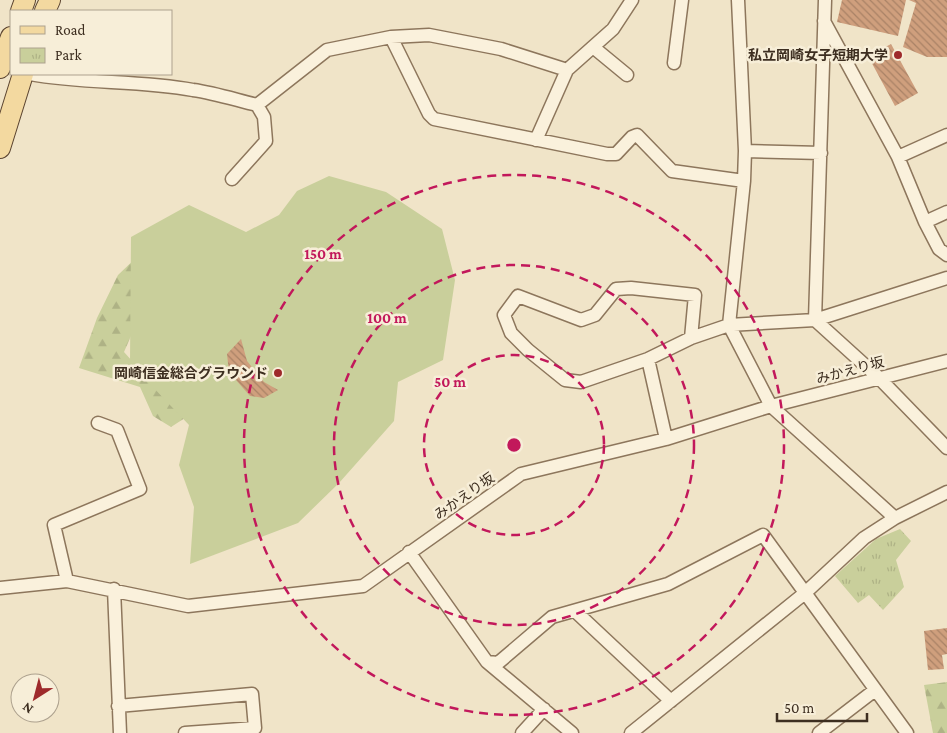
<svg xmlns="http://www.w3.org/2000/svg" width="947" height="733" viewBox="0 0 947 733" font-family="'Crimson Pro','Noto Sans JP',serif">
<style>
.forest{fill:url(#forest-firs)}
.park{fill:url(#park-tufts)}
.garden{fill:#c9cf9b}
.building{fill:url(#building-back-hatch)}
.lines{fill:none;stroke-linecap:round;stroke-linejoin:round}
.minor-casing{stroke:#8d765c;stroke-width:15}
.primary-casing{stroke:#5b4430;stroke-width:22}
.minor{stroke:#faf1dc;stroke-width:12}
.primary{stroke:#f3d9a0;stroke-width:20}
.ring{fill:none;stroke:#c2185b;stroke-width:2.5;stroke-dasharray:9 6}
.poi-dot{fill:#9e2a2b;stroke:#f7eed8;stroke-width:2}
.labels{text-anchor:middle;stroke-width:5;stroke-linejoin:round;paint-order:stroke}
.poi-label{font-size:14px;font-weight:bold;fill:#3d2e20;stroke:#f7eed8;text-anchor:end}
.street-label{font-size:14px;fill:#3d2e20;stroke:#f7eed8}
.centre{fill:#c2185b;stroke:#f7eed8;stroke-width:2.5}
.ring-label{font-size:15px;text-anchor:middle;font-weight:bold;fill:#c2185b;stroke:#f7eed8;stroke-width:5;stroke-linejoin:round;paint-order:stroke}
</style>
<defs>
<pattern id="forest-firs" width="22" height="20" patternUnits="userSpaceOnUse" patternTransform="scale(1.25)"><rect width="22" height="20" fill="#c9cf9b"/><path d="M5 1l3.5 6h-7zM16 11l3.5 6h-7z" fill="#aeb285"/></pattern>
<pattern id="park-tufts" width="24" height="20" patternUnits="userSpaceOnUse" patternTransform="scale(1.25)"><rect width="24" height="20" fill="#c9cf9b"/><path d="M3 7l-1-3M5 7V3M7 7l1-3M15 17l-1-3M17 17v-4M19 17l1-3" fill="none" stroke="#aeb285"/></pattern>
<pattern id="building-back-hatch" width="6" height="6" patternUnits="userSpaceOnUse" patternTransform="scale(1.25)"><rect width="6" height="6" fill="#cf9f7d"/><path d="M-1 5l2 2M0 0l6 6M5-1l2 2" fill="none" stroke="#a98266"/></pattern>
</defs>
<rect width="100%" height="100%" fill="#f0e4c8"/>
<path class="forest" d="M 140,254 L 134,329 L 124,352 L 142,372 L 188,416 L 171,427 L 153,416 L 140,387 L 79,368 L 97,318 L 118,275 Z
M 947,682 L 947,733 L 933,733 L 924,685 Z"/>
<path class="park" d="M 900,529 L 911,541 L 896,560 L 904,587 L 883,610 L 869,595 L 858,603 L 835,576 L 876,539 Z"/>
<path class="garden" d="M 329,176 L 386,192 L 442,229 L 455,280 L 443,360 L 398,382 L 394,421 L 339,483 L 298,523 L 190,564 L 194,507 L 179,465 L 189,425 L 130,363 L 131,237 L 189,205 L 246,232 L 279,215 L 297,191 Z"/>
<path class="building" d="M 842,0 L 906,0 L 898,36 L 837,22 Z
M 909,0 L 947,0 L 947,57 L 927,57 L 903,47 L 916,3 Z
M 891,44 L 918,93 L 895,106 L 868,56 Z
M 241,339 L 247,361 L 264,382 L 278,390 L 264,398 L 250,396 L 229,372 L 227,354 Z
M 947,628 L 947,654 L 942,655 L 944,669 L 928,670 L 924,631 Z"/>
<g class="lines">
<defs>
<path id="minor" d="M 738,0 L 745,151 L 744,181 L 729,325 L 771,406 L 895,518
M 825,0 L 815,320 L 879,378 L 947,448
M 824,21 L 898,157 L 925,222 L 939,249 L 947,255
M 391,37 L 429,114 L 434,119 L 607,154 L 616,154 L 632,137 L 637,135 L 672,171 L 744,181
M 593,47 L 627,75
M 674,63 L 682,0
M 30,74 C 84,84 139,80 193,90 C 215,93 236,100 257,105 L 327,50 L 391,37 L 429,35 L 501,49 L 567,70 L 613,29 L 632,0
M 536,140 L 567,70
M 745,151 L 821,153
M 898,157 L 947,135
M 232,179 L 266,141 L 264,117 L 257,105
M 925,222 L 947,212
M 691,338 L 695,295 L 631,288 L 616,289 L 595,315 L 581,320 L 518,296 L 504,315 L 511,333 L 528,350 L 565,380 L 581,382 L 648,359 L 691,338 L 729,325 L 815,320 L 947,278
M 648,359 L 666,439
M 409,552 L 487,662 L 572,733
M 67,581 L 54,525 L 140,489 L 117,430 L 98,423
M 0,588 L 67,581 L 188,606 L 363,586 L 521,474 L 666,439 L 771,406 L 947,361
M 114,589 L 120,733
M 575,611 L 671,701
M 487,662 L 498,663 L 552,617 L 668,584 L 763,535 L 907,733
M 118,706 L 252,694 L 255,728 L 185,733
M 522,733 L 544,709
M 631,733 L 805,593 L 864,538 L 895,518 L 947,492
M 819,733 L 875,690"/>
<path id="primary" d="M 21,11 L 25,0
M 45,11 L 50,0
M 0,68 L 11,37
M 0,148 L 23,74"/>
</defs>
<use href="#minor" class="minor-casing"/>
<use href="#primary" class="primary-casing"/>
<use href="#minor" class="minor"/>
<use href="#primary" class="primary"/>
</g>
<g class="ring">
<circle cx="514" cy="445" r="90"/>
<circle cx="514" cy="445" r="180"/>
<circle cx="514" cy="445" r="270"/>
</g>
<g class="poi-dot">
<circle cx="898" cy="55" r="5"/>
<circle cx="278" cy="373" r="5"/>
</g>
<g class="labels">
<g class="poi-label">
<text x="888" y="60">私立岡崎女子短期大学</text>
<text x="268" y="378">岡崎信金総合グラウンド</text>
</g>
<g class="street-label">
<text transform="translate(850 370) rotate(-15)" y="5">みかえり坂</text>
<text transform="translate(464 496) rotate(-35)" y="5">みかえり坂</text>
</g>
</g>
<circle cx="514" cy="445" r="8" class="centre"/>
<g class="ring-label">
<text x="323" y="259">150 m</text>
<text x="387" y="323">100 m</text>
<text x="450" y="387">50 m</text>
</g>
<rect x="10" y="10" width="162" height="65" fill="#f7eed8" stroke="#ada18e"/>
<rect x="20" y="26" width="25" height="8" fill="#f3d9a0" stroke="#ada18e"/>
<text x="55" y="35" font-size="15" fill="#3d2e20">Road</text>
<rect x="20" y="48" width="25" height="15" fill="url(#park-tufts)" stroke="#ada18e"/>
<text x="55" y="60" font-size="15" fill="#3d2e20">Park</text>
<g transform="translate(35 698) rotate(216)"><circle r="24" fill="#f7eed8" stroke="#ada18e"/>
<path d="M0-4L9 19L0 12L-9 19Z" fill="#9e2a2b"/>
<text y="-8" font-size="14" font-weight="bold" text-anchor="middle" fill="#3d2e20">N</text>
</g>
<path d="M777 713v8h90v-8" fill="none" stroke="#3d2e20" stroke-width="2.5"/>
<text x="784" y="713" font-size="15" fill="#3d2e20" stroke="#f7eed8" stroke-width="4" paint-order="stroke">50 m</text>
</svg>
